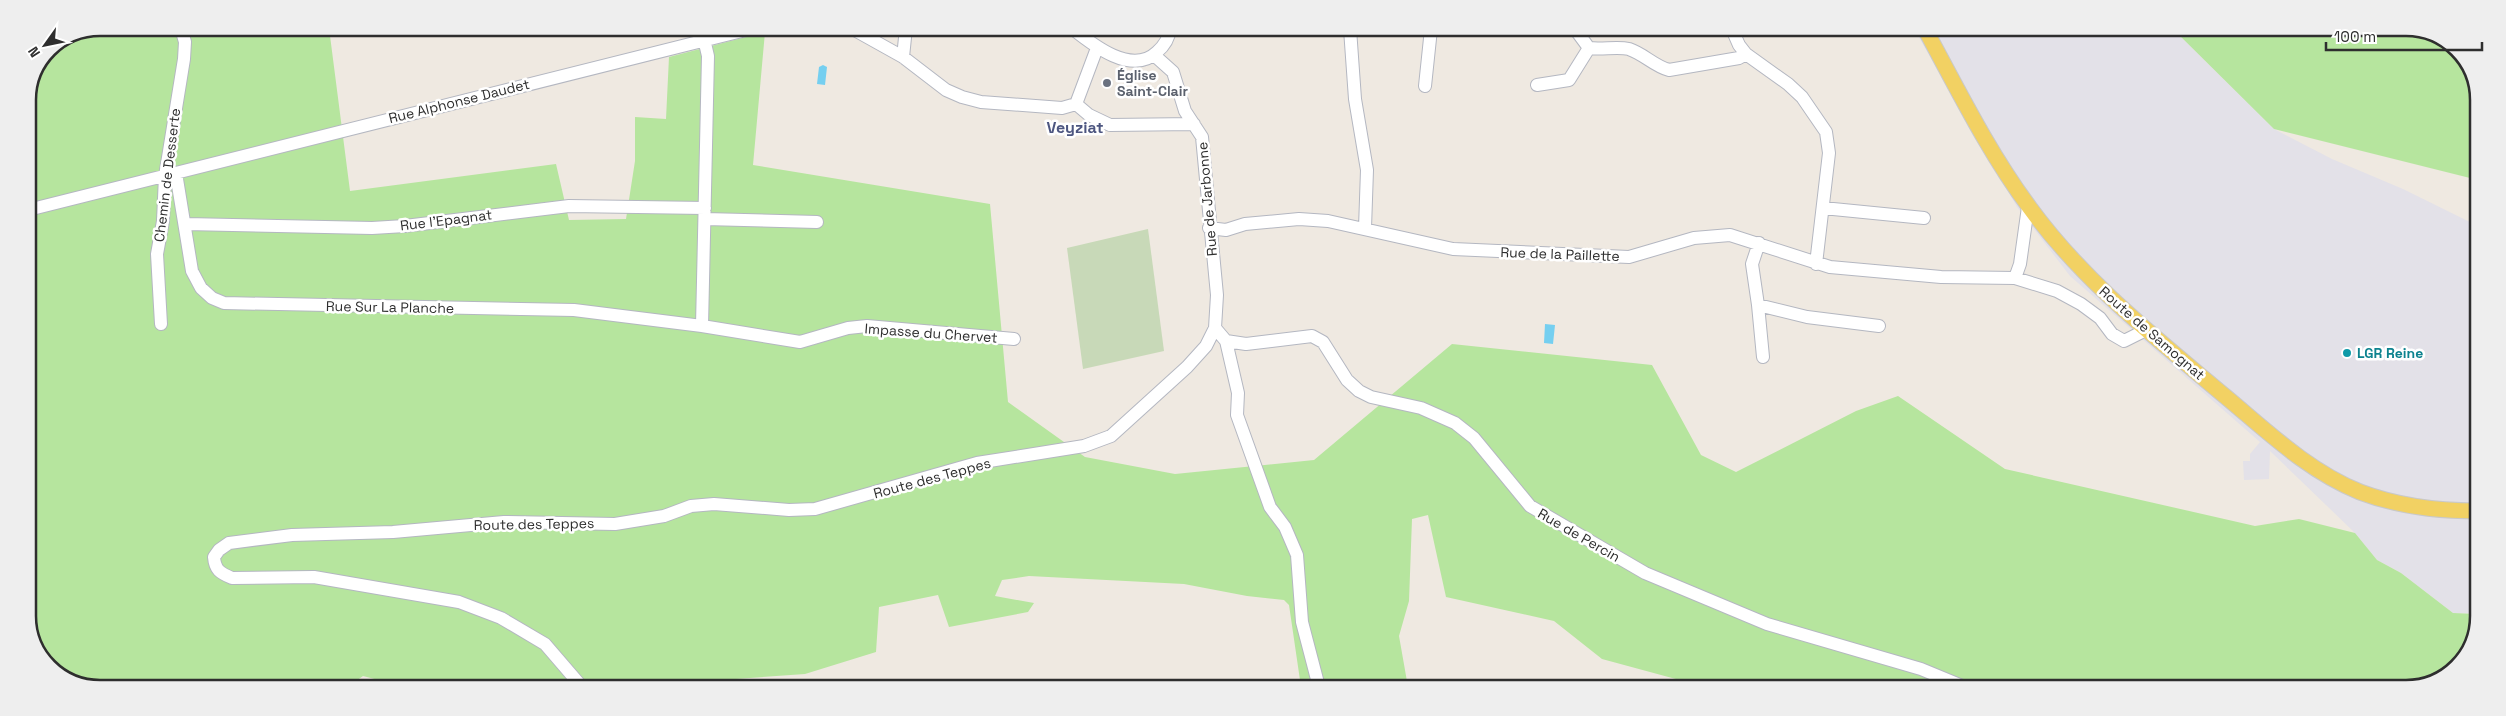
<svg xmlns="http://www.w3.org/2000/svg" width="2506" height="716" viewBox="0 0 2506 716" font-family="'Space Grotesk',sans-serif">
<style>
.industrial{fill:#e3e1e8}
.green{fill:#b6e59e}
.cemetery{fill:#c8d9b8}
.water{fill:#75cff0}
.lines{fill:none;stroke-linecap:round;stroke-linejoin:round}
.minor-casing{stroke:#b4b7c1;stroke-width:14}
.major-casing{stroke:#c9c9c9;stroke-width:17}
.minor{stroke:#fff;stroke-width:12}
.major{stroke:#f2d163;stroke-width:15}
.worship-dot{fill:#6b7280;stroke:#fff;stroke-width:2}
.culture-dot{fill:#0f9aa8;stroke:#fff;stroke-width:2}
.labels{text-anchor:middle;stroke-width:5;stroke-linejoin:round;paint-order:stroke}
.worship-label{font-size:14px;font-weight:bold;fill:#5b616d;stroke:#fff;text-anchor:start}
.street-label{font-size:14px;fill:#2e2e2e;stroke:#fff}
.culture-label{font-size:14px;font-weight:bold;fill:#0d838f;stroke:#fff;text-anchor:start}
.quarter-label{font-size:16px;font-weight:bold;fill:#4d5680;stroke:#fff}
.rim{fill:none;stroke:#2e2e2e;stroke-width:2.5}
</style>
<rect width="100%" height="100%" fill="#efe9e1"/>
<path class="industrial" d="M 1914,29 L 2174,30 L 2274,129 L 2332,159 L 2403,189 L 2478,226 L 2476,614 L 2453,613 L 2401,573 L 2377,560 L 2355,533 L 2270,451 L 2269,479 L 2244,480 L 2243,461 L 2250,461 L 2250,454 L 2260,442 L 2070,276 L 2017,207 Z"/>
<path class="green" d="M 101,28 L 329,28 L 350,191 L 556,164 L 569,220 L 626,219 L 635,161 L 635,117 L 666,119 L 669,57 L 765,32 L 753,165 L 990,204 L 1008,402 L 1085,457 L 1175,474 L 1314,460 L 1452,344 L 1652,365 L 1701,455 L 1736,472 L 1856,411 L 1898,396 L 2005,469 L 2255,526 L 2299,519 L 2355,533 L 2377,560 L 2401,573 L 2453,613 L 2476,614 L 2476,634 L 2450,673 L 2406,688 L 1709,688 L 1602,659 L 1554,621 L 1446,597 L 1428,515 L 1412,519 L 1409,601 L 1399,636 L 1408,687 L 1301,687 L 1289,605 L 1284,600 L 1247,596 L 1184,584 L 1029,576 L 1002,580 L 995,596 L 1034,603 L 1028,612 L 949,627 L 938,595 L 879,607 L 876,652 L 805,674 L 694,682 L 683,687 L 386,686 L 386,682 L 363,676 L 349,686 L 203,686 L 199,679 L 76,682 L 45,663 L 28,620 L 28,100 L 49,49 Z
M 2174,30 L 2424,30 L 2461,53 L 2478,96 L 2478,180 L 2274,129 Z"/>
<path class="cemetery" d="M 1148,229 L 1164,351 L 1083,369 L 1067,248 Z"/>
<path class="water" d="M 823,65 L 827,67 L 825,85 L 817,84 L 819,67 Z
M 1545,324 L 1555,325 L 1553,344 L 1544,343 Z"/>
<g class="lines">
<defs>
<path id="minor" d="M 851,28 L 903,57 L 946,90 L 962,97 L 981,102 L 1062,108 L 1076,104
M 1073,29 C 1093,45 1132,76 1157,52 C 1164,46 1169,38 1170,29
M 1350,29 L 1355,99 L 1367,170 L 1365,228
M 1575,29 L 1589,48 C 1602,50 1617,46 1629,49 C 1644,54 1654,66 1669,70 L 1739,58 L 1746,54
M 1732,29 L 1739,45 L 1746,54 L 1788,84 L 1802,97 L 1826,132 L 1829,153 L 1816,264
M 903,57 L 906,28
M 1537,85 L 1569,80 L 1589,48
M 1425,86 L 1431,29
M 1076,104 L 1089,115 L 1110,125 L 1194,124
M 1076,104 L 1097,48
M 176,173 L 192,271 L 201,288 L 212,298 L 224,303 L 574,310 L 702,326 L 800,342 L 848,328 L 867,326 L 1014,339
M 1823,208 L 1924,218
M 28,210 L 754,28
M 705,219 L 817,222
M 186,224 L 372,228 L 405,226 L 569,206 L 705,208
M 1209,228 L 1226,230 L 1245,224 L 1299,219 L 1328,221 L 1453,249 L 1629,257 L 1694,238 L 1730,235 L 1830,267 L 1941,277 L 2015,278 L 2057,291 L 2081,304 L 2100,318 L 2112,334 L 2124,341 L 2146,330
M 1759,243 L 1752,264 L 1758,305 L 1763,357
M 2015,278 L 2020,264 L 2028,207
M 1758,305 L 1807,317 L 1879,326
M 161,324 L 157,254 L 163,221 L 165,176 L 184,59 L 185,42 L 181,28
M 702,326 L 708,56 L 704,39
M 1215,328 L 1226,341 L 1246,344 L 1312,336 L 1323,342 L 1347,380 L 1359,391 L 1371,397 L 1421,408 L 1455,423 L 1474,438 L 1530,506 L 1645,573 L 1767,624 L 1921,669 L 1967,688
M 1226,341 L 1238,393 L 1237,415 L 1270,507 L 1285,527 L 1297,555 L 1302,622 L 1319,687
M 582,687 L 545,644 L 501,618 L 459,602 L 314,577 L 232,578 C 220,573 215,570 214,557 L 219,550 L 229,543 L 292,535 L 393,532 L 504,522 L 615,524 L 664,516 L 691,506 L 714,504 L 789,510 L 815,509 L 977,463 L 1084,446 L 1111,436 L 1187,367 L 1206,346 L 1215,328 L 1217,295 L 1202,137 L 1185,111 L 1173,72 L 1154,55"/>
<path id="major" d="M 1925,29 C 1958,90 1989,153 2030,208 C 2084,282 2156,338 2226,397 C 2268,432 2308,471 2360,492 C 2397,506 2437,511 2477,511"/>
</defs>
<use href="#minor" class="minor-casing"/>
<use href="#major" class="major-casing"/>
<use href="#minor" class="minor"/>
<use href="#major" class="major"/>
</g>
<circle class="worship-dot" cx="1107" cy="83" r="5"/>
<circle class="culture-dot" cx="2347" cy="353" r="5"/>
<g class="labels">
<g class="worship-label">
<text x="1117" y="80">Église<tspan x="1117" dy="16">Saint-Clair</tspan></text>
</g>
<g class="street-label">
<text transform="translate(459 101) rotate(-14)" y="5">Rue Alphonse Daudet</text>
<text transform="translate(167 175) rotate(-83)" y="5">Chemin de Desserte</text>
<text transform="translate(1207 199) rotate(-95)" y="5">Rue de Jarbonne</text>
<text transform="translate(446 220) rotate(-7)" y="5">Rue l'Epagnat</text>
<text transform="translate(1560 254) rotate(2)" y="5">Rue de la Paillette</text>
<text transform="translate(390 307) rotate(1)" y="5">Rue Sur La Planche</text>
<text transform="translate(931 333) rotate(4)" y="5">Impasse du Chervet</text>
<text transform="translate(2152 333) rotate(41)" y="5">Route de Samognat</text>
<text transform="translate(932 478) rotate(-15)" y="5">Route des Teppes</text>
<text transform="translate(534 524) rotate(-1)" y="5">Route des Teppes</text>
<text transform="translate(1579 535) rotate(30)" y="5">Rue de Percin</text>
</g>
<g class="culture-label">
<text x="2357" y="358">LGR Reine</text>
</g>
<g class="quarter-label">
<text x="1075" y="133">Veyziat</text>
</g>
</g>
<path d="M0 0H2506V716H0ZM100 36H2406A64 64 0 0 1 2470 100V616A64 64 0 0 1 2406 680H100A64 64 0 0 1 36 616V100A64 64 0 0 1 100 36Z" fill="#eee" fill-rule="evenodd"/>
<path class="rim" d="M100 36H2406A64 64 0 0 1 2470 100V616A64 64 0 0 1 2406 680H100A64 64 0 0 1 36 616V100A64 64 0 0 1 100 36Z"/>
<g transform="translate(45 45) rotate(237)" stroke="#ffffff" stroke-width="4" paint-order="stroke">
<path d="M0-4L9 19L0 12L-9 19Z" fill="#2e2e2e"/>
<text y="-8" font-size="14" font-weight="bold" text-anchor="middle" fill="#2e2e2e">N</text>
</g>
<path d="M2326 42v8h156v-8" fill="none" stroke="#2e2e2e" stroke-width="2.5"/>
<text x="2334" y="42" font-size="15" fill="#2e2e2e" stroke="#ffffff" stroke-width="4" paint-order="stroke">100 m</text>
</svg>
